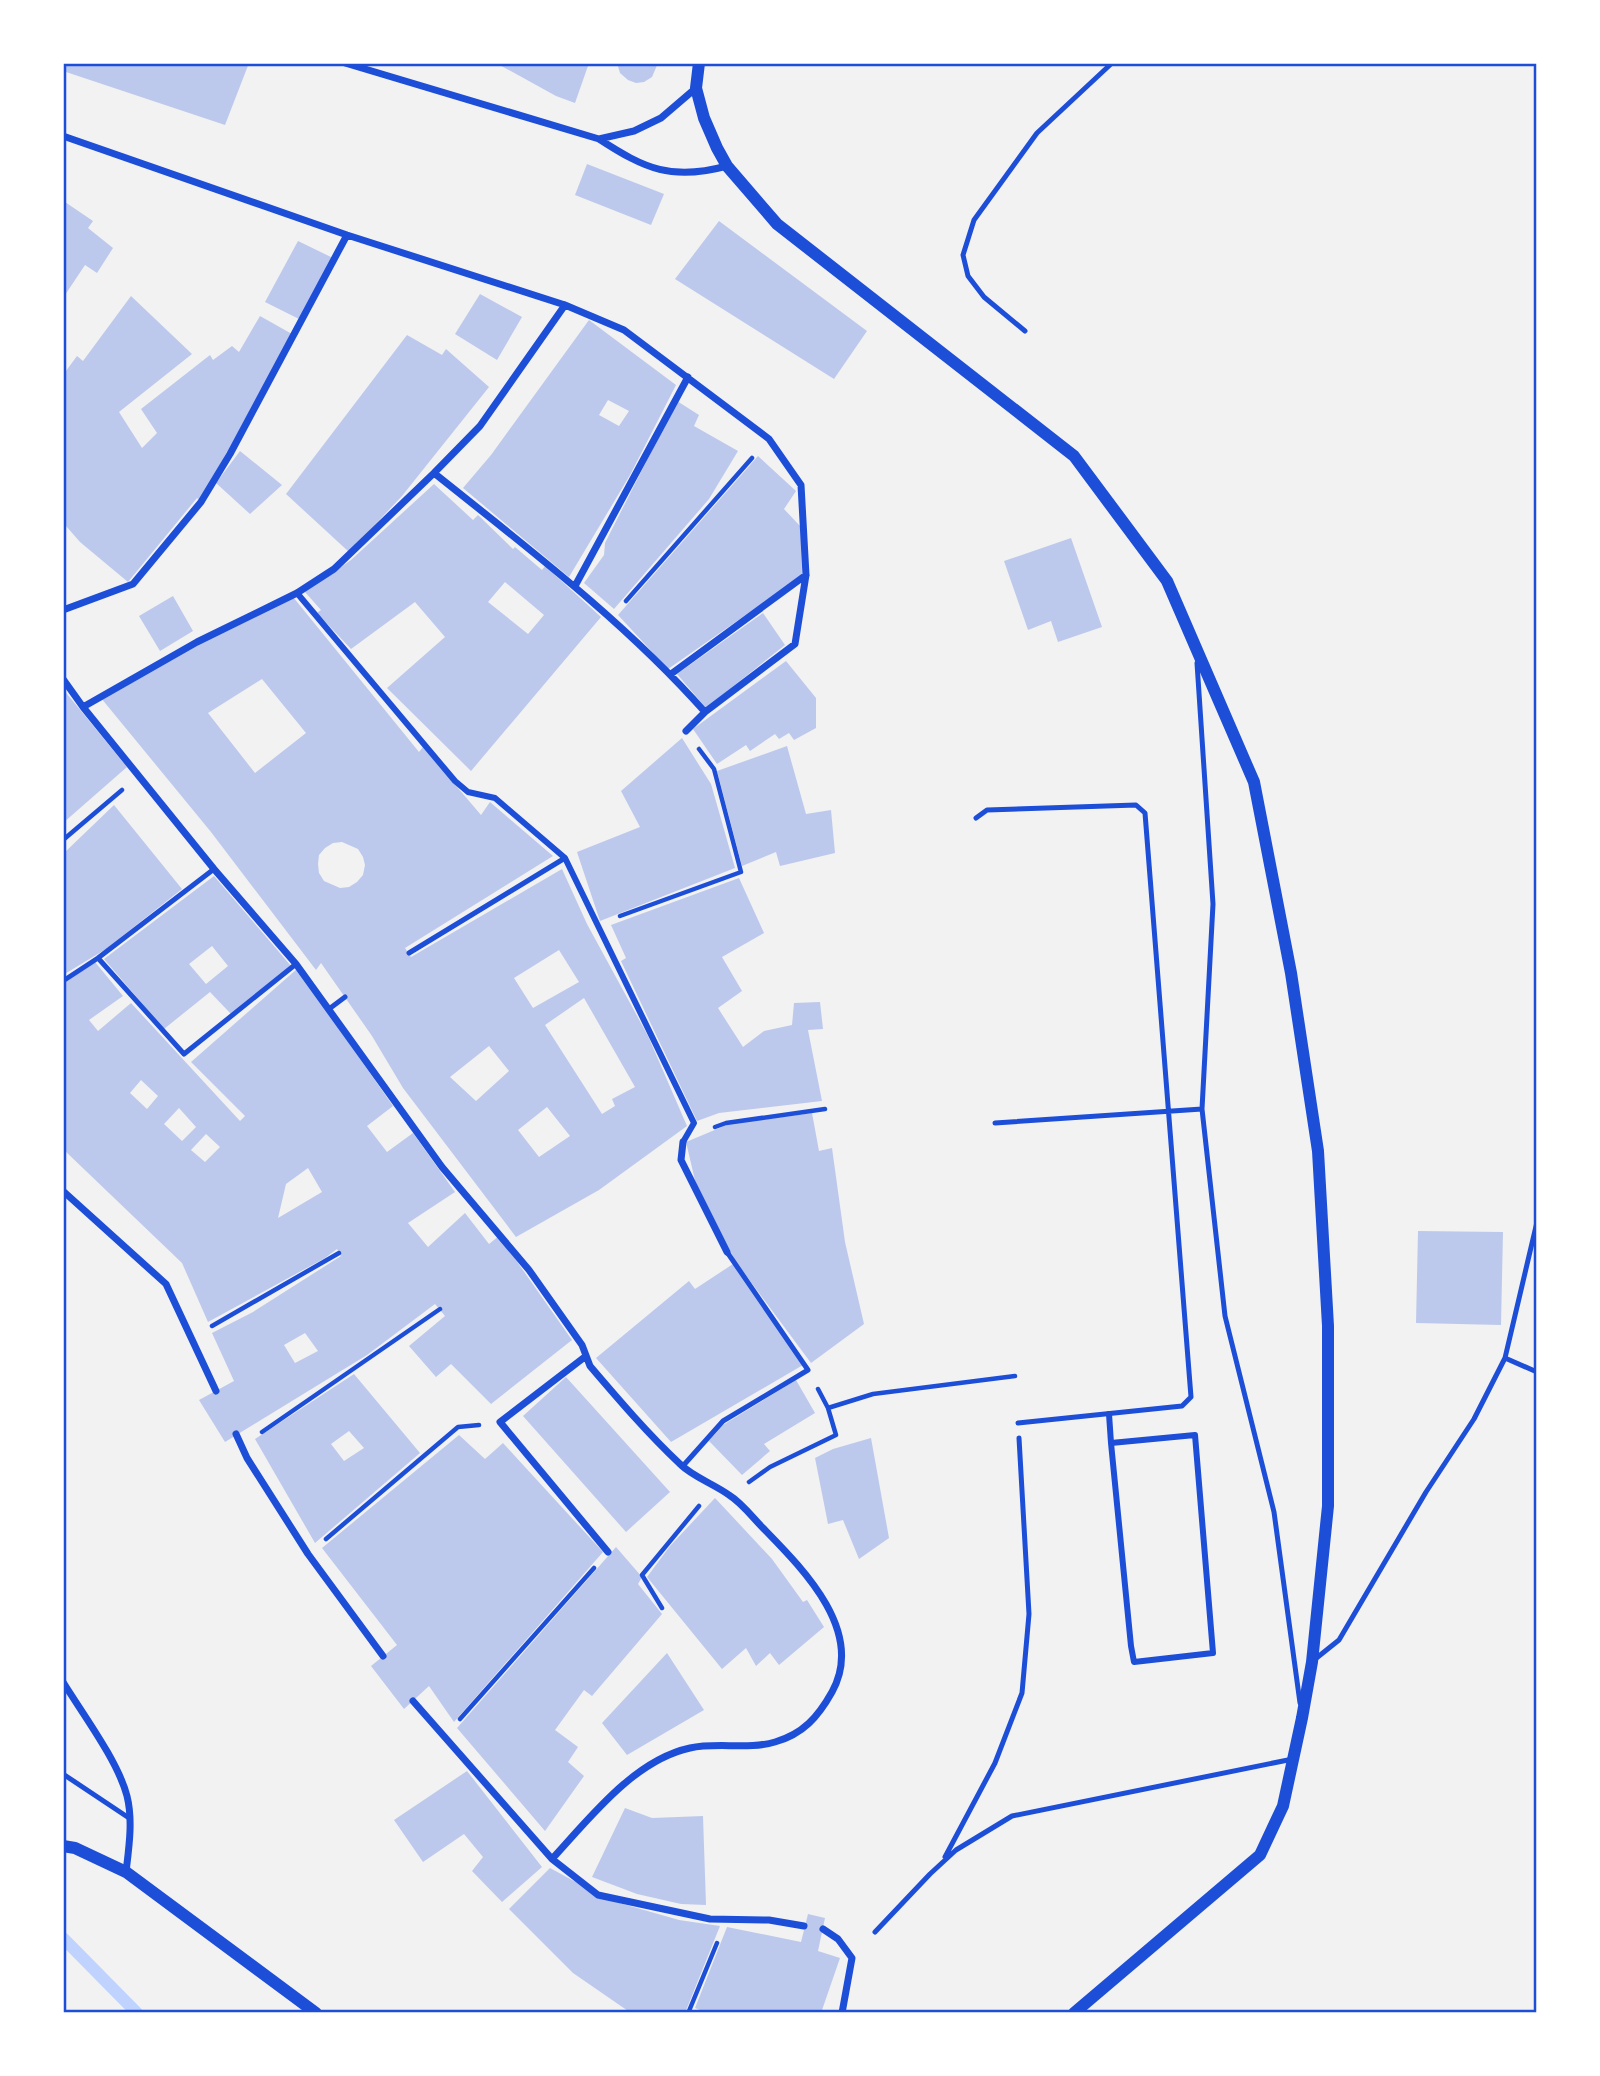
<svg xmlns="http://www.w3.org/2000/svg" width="1600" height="2076" viewBox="0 0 1600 2076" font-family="'Times New Roman',serif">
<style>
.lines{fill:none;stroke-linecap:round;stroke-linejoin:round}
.stream{stroke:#bfd3fe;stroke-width:12}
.building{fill:#bdc9ec;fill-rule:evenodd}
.path{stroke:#1d4ed8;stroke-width:4.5}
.service{stroke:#1d4ed8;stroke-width:5}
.pedestrian{stroke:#1d4ed8;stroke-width:6}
.minor{stroke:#1d4ed8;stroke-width:7}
.tertiary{stroke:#1d4ed8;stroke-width:12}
.neatline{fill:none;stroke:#1d4ed8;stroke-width:2.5}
</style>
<rect width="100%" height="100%" fill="#f2f2f2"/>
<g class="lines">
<path class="stream" d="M 63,1938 L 137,2013"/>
</g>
<path class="building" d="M 63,63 L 249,63 L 225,125 L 63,71 Z
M 496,63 L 589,63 L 575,103 L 556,96 Z
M 617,63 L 658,63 L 652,77 L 644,82 L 636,83 L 628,80 L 620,73 Z
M 587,164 L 664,194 L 651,225 L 575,195 Z
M 65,202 L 93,221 L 88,228 L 113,248 L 97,273 L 85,265 L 63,298 L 63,204 Z
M 719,221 L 867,331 L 834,379 L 675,279 Z
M 298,241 L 333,258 L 301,320 L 265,302 Z
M 480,294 L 522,317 L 497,360 L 455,334 Z
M 131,296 L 192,354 L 119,412 L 142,448 L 157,433 L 141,409 L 210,355 L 213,360 L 232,346 L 239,352 L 260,316 L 292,334 L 200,501 L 197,498 L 128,582 L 80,542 L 66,526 L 63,529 L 63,375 L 77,356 L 83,361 Z
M 589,320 L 676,385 L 630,475 L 569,577 L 463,488 L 491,455 ZM 608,400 L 629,411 L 619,426 L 599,415 Z
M 407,335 L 442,355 L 446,349 L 489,387 L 402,496 L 349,552 L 286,494 Z
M 677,401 L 699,415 L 694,426 L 738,451 L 709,499 L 614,609 L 584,583 L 604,555 L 605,543 Z
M 240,451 L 282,485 L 250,514 L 216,483 Z
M 758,456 L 796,491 L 784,509 L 801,527 L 802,576 L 668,669 L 618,615 Z
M 434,484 L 473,520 L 478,515 L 513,549 L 515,547 L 542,570 L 545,566 L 601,617 L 471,771 L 387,688 L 445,637 L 415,602 L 351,649 L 317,613 L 321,610 L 305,592 L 351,560 ZM 505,582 L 544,615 L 528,634 L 488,602 Z
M 1071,538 L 1102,627 L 1058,642 L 1051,621 L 1028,630 L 1004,561 Z
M 173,596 L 193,631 L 160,651 L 139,616 Z
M 293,597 L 419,752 L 423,747 L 481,815 L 490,802 L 553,856 L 405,948 L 411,957 L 562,869 L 587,924 L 648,1036 L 687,1126 L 599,1190 L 516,1237 L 403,1088 L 372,1036 L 321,963 L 316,970 L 211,832 L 101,698 L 184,649 ZM 262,679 L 306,733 L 255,773 L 208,713 ZM 342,842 L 358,849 L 363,857 L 365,865 L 363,875 L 357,882 L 349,887 L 340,888 L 324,881 L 319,873 L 318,864 L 319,855 L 325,848 L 333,843 ZM 559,950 L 579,982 L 533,1008 L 514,978 ZM 584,998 L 635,1087 L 612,1099 L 615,1106 L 602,1114 L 545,1025 ZM 489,1046 L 509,1071 L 476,1101 L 450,1077 ZM 547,1107 L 570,1136 L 539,1157 L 518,1130 Z
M 763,613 L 785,645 L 706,708 L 677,674 Z
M 786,661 L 816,698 L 816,728 L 794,740 L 789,733 L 779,739 L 775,734 L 750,751 L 746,745 L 717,764 L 693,729 Z
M 63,689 L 127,767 L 63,823 Z
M 682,738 L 711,784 L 735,868 L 600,921 L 577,852 L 640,827 L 621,791 Z
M 787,746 L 806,814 L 831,810 L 835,853 L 780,866 L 776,852 L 742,866 L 717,771 Z
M 114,805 L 182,889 L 106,949 L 63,975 L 63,854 Z
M 214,876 L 291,966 L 231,1014 L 210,992 L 164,1029 L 104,959 ZM 212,946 L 228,966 L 206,984 L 189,964 Z
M 739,878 L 764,933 L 722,957 L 742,991 L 718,1008 L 743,1047 L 764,1031 L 792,1025 L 794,1003 L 820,1002 L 823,1029 L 808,1030 L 822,1101 L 719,1113 L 697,1121 L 621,961 L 626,958 L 611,925 Z
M 95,962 L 123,996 L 89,1020 L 98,1031 L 131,1003 L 240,1121 L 245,1116 L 191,1062 L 297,969 L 393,1106 L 367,1126 L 387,1152 L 413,1133 L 455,1192 L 408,1223 L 428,1247 L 465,1213 L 489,1244 L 499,1236 L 572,1340 L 491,1404 L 451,1364 L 436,1377 L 409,1346 L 445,1316 L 435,1304 L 367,1355 L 225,1442 L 199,1400 L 234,1381 L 212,1333 L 253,1312 L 341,1256 L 337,1249 L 325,1258 L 208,1322 L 182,1263 L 63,1149 L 63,984 ZM 141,1080 L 158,1096 L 147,1109 L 130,1093 ZM 179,1108 L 196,1127 L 182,1141 L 164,1124 ZM 206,1134 L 220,1147 L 205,1162 L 191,1150 ZM 308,1168 L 322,1192 L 278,1218 L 286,1184 ZM 305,1333 L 318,1351 L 295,1363 L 284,1345 Z
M 812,1113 L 819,1151 L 832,1148 L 845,1242 L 864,1324 L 811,1363 L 736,1262 L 697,1189 L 686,1142 L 729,1124 Z
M 1418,1231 L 1503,1232 L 1501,1325 L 1416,1323 Z
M 733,1264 L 803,1365 L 671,1442 L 596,1358 L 689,1281 L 695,1289 Z
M 354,1374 L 420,1453 L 315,1543 L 255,1439 ZM 349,1431 L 364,1448 L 344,1461 L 331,1444 Z
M 566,1377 L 670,1492 L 626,1532 L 523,1416 Z
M 796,1380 L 815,1413 L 764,1444 L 770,1451 L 742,1475 L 709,1441 L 723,1425 Z
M 459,1435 L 485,1459 L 503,1443 L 603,1552 L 454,1722 L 429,1686 L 404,1709 L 371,1666 L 397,1645 L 322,1548 Z
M 871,1438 L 889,1538 L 859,1559 L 843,1520 L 828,1524 L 815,1458 L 833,1449 Z
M 715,1498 L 772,1559 L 803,1602 L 807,1600 L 824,1627 L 779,1665 L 770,1653 L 756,1666 L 746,1648 L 722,1669 L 647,1577 L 670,1546 Z
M 616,1547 L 642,1577 L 638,1584 L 662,1614 L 592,1696 L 584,1690 L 555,1730 L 578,1747 L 568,1762 L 584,1776 L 545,1831 L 457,1728 Z
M 667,1653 L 704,1710 L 627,1755 L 602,1723 Z
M 467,1771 L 542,1867 L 502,1902 L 472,1871 L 483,1857 L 464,1834 L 423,1862 L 394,1820 Z
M 625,1808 L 652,1818 L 703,1816 L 706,1905 L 681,1904 L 637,1894 L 592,1877 Z
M 550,1868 L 609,1900 L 679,1920 L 720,1926 L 685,2013 L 631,2013 L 573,1973 L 509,1909 Z
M 808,1914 L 825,1918 L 818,1951 L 840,1958 L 821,2013 L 707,2013 L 695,2008 L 727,1927 L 801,1942 Z"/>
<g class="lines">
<path class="path" d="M 626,601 L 752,458
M 63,840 L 122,790
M 620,916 L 741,872 L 714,769 L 699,749
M 715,1127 L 726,1123 L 825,1109
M 212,1326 L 339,1253
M 828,1408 L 873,1394 L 1015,1376
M 262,1432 L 440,1309
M 749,1482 L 770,1467 L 836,1435 L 828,1408 L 818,1389
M 326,1539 L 458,1427 L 479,1425
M 662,1608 L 642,1575 L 699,1506
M 460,1719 L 594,1568
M 693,2013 L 689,2011 L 717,1943"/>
<path class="service" d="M 1025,331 L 984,297 L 968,276 L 963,255 L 974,220 L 1037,133 L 1112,63
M 1197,663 L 1213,904 L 1202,1109 L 1225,1316 L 1274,1512 L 1300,1703
M 976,818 L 987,810 L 1136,805 L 1145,813 L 1191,1397 L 1182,1406 L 1018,1423
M 409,953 L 565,858
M 98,958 L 184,1054 L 296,964
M 63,981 L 98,958 L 214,869
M 329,1009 L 345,997
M 995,1123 L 1202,1109
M 1505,1358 L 1537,1372
M 682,1467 L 723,1421 L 808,1370 L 727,1252
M 1314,1660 L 1339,1640 L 1426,1492 L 1474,1419 L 1505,1358 L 1537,1222
M 63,1774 L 129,1818
M 945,1857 L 995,1763 L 1022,1693 L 1029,1614 L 1019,1438
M 875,1932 L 930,1874 L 956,1850 L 1012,1816 L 1293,1759"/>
<path class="pedestrian" d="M 297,593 L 455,781 L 468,792 L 495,798 L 565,858 L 694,1123 L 683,1142
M 1109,1414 L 1111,1443 L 1131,1646 L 1134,1662 L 1213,1653 L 1195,1435 L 1111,1443"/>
<path class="minor" d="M 345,63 L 599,139 C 645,169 672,181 727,166
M 63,136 L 347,235 L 565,305 L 624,330 L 769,439 L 801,485 L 806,575 L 795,644 L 705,712 L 686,731
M 599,139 L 634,131 L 661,118 L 696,88
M 434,473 C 529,549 625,622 705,712
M 575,586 L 688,377
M 63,610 L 133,584 L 201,502 L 230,454 L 347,235
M 671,674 L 806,575
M 63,679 L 83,707 L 214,869 L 296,964 L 442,1167 L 529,1270 L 582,1345 L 590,1366 C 619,1400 648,1434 680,1464 C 693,1477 714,1484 729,1495 C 742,1503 753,1518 763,1528 C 802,1568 866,1631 832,1692 C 818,1717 803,1734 775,1742 C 748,1750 717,1742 690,1748 C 634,1760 589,1819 552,1859
M 83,707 L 197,642 L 297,593 L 334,569 L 434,473 L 480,426 L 565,305
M 683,1142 L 681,1160 L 727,1252
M 63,1191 L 166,1284 L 216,1391
M 586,1356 L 500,1422 L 608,1552
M 236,1434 L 247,1458 L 308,1554 L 383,1656
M 63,1682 C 82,1713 118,1761 127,1796 C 133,1820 129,1847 126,1872
M 413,1701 L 552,1859 L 598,1895 L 710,1919 L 769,1920 L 804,1926
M 823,1929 L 838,1939 L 852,1958 L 842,2013"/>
<path class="tertiary" d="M 699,63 L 696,88 L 704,118 L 717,148 L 727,166 L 777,224 L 1074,456 L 1167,581 L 1254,782 L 1291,973 L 1318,1151 L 1328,1326 L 1328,1506 L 1312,1662 L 1302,1718 L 1283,1806 L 1260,1855 L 1074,2013
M 63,1846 L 75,1848 L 126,1872 L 316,2013"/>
</g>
<rect width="1600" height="2076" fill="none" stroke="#ffffff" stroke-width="130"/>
<rect x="65" y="65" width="1470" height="1946" class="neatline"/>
</svg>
